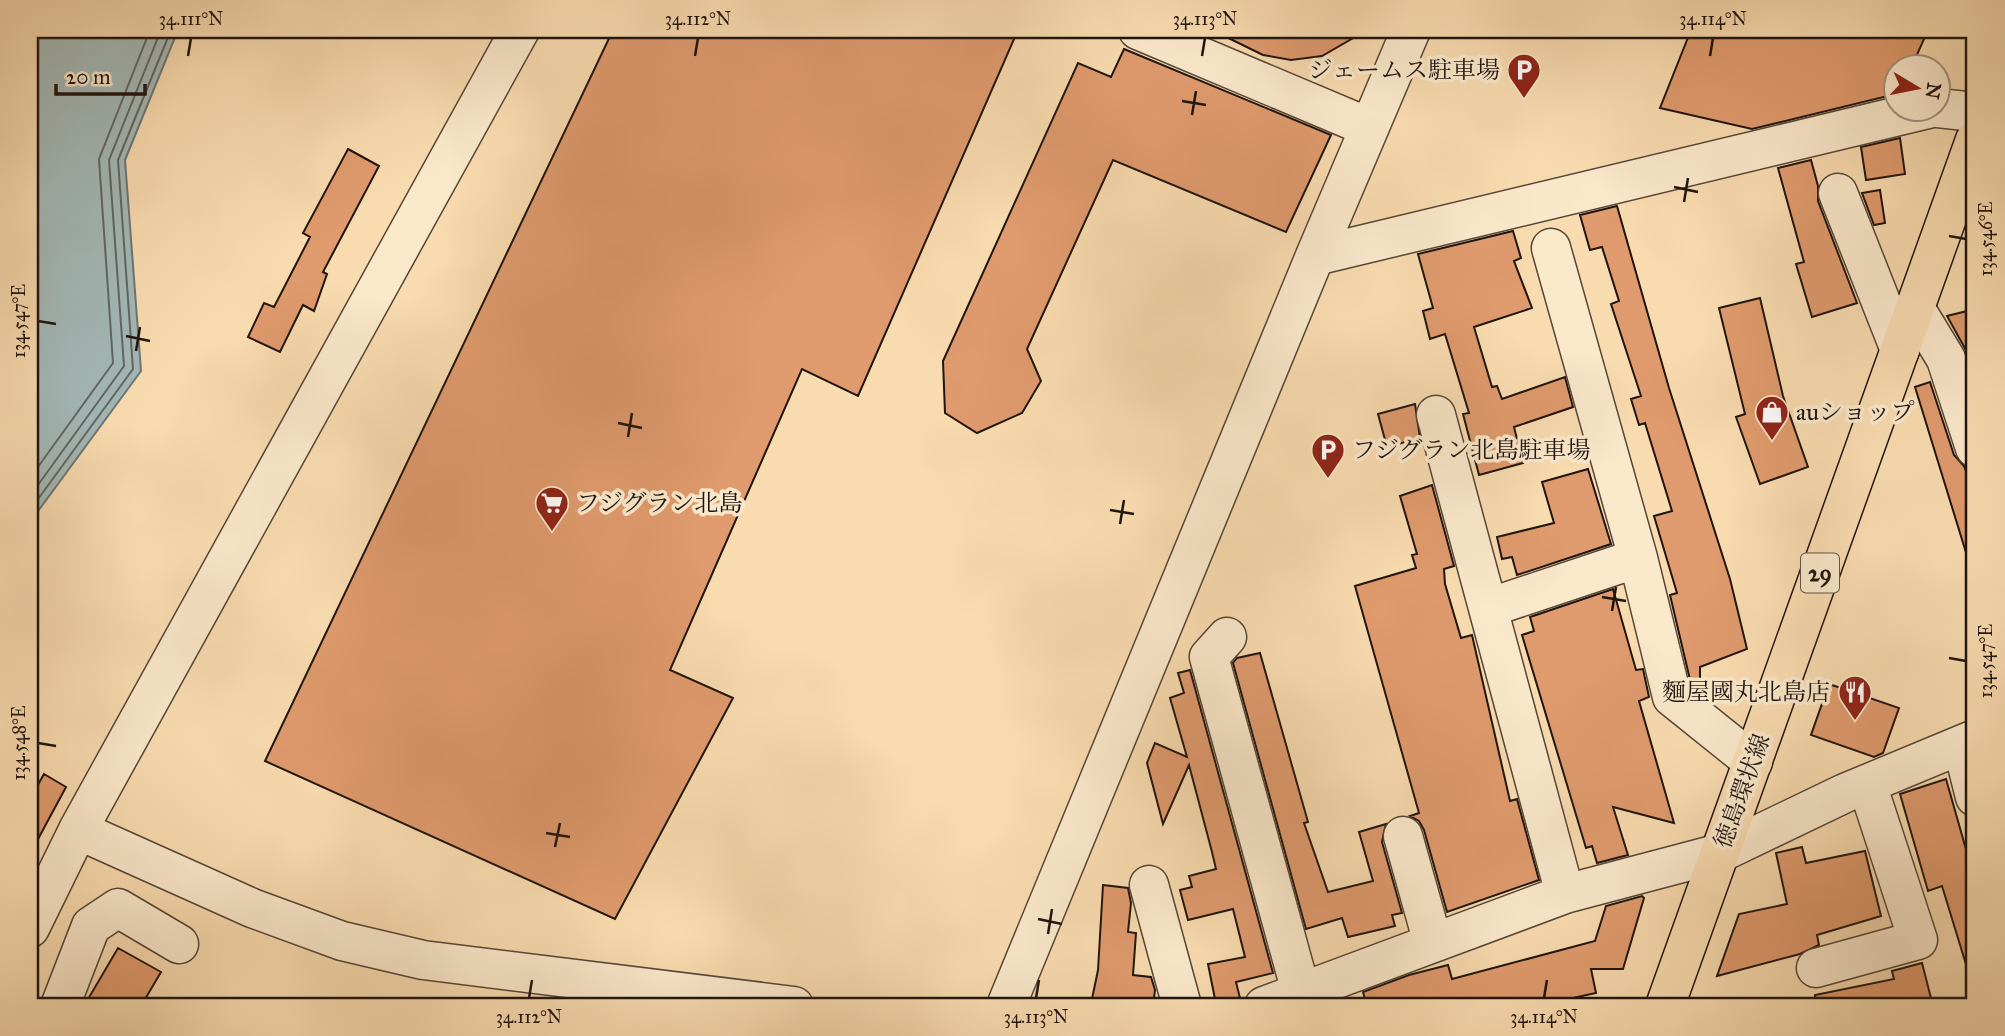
<svg xmlns="http://www.w3.org/2000/svg" width="2005" height="1036" viewBox="0 0 2005 1036" font-family="'IM FELL Great Primer','Noto Serif JP',serif">
<style>
.water{fill:#a3b8b7;stroke:#6e7674;stroke-width:2}
.lines{fill:none;stroke-linecap:round;stroke-linejoin:round}
.shore{stroke:#616663;stroke-width:2}
.building{fill:#df9a6d;stroke:#1f140f;stroke-width:2}
.minor-casing{stroke:#554637;stroke-width:41}
.major-casing{stroke:#1f140f;stroke-width:41}
.minor{stroke:#fae8cb;stroke-width:38}
.major{stroke:#f8dbaf;stroke-width:38}
.ticks{fill:none;stroke:#1f140f;stroke-width:2.5}
.labels{text-anchor:middle;stroke-width:7;stroke-linejoin:round;paint-order:stroke}
.shield{fill:#fae8cb;stroke:#615447;stroke-width:2}
.shield-label{font-size:23px;font-weight:bold;fill:#1f140f}
.poi-label{font-size:24px;fill:#1f140f;stroke:#fae8cb;text-anchor:start}
.street-label{font-size:24px;fill:#1f140f;stroke:#fae8cb}
.neatline{fill:none;stroke:#1f140f;stroke-width:2.5}
.ticks-label{font-size:18px;text-anchor:middle;fill:#1f140f}
</style>
<rect width="100%" height="100%" fill="#f8dbaf"/>
<filter id="stains"><feTurbulence type="fractalNoise" baseFrequency=".00286" numOctaves="4"/><feColorMatrix values="0 0 0 0 .2 0 0 0 0 .09 0 0 0 0 .02 0 0 0 .5 -.17"/></filter>
<radialGradient id="worn" r=".72"><stop offset=".6" stop-color="#630" stop-opacity="0"/><stop offset="1" stop-color="#630" stop-opacity=".3"/></radialGradient>
<path class="water" d="M 30,30 L 178,30 L 125,160 L 141,371 L 30,522 Z"/>
<g class="lines">
<path class="shore" d="M 30,478 L 113,363 L 99,159 L 150,30
M 30,496 L 124,366 L 109,160 L 161,30
M 30,510 L 133,369 L 118,160 L 171,30"/>
</g>
<path class="building" d="M 613,30 L 1018,30 L 858,396 L 802,369 L 670,670 L 733,698 L 615,919 L 265,761 Z
M 1212,30 L 1367,30 L 1322,56 L 1291,60 L 1263,55 Z
M 1691,30 L 1928,30 L 1912,66 L 1896,66 L 1896,94 L 1752,129 L 1660,108 Z
M 1124,49 L 1331,135 L 1286,232 L 1113,160 L 1027,349 L 1041,381 L 1022,413 L 977,433 L 945,413 L 943,361 L 1078,63 L 1111,77 Z
M 1900,138 L 1905,174 L 1866,180 L 1861,147 Z
M 348,149 L 379,166 L 323,272 L 327,274 L 314,311 L 303,305 L 280,352 L 248,337 L 264,303 L 274,307 L 310,237 L 303,233 Z
M 1811,160 L 1818,186 L 1818,201 L 1857,303 L 1812,317 L 1796,264 L 1804,262 L 1778,168 Z
M 1880,190 L 1885,223 L 1874,225 L 1862,193 Z
M 1617,206 L 1669,388 L 1730,579 L 1747,649 L 1700,667 L 1700,681 L 1691,684 L 1670,595 L 1677,593 L 1654,516 L 1672,511 L 1645,423 L 1639,425 L 1631,399 L 1641,396 L 1611,304 L 1619,301 L 1602,247 L 1590,250 L 1580,215 Z
M 1513,231 L 1521,258 L 1514,261 L 1532,308 L 1474,327 L 1492,387 L 1497,386 L 1502,399 L 1565,377 L 1573,407 L 1514,427 L 1523,463 L 1479,475 L 1463,414 L 1469,413 L 1445,334 L 1430,339 L 1423,311 L 1433,308 L 1418,254 Z
M 1760,298 L 1783,396 L 1808,467 L 1760,484 L 1736,417 L 1745,414 L 1719,308 Z
M 1975,309 L 1975,378 L 1967,352 L 1947,316 Z
M 1930,382 L 1954,455 L 1964,466 L 1975,492 L 1975,558 L 1968,559 L 1915,387 Z
M 1415,404 L 1420,438 L 1387,447 L 1378,414 Z
M 1588,469 L 1611,544 L 1517,575 L 1512,557 L 1502,559 L 1497,537 L 1554,523 L 1542,482 Z
M 1432,485 L 1454,566 L 1444,569 L 1445,584 L 1461,638 L 1472,635 L 1510,801 L 1517,799 L 1539,880 L 1447,912 L 1424,830 L 1419,821 L 1410,816 L 1419,813 L 1355,586 L 1416,568 L 1412,555 L 1417,554 L 1400,496 Z
M 1613,589 L 1636,670 L 1643,669 L 1649,697 L 1639,701 L 1674,823 L 1613,807 L 1628,855 L 1597,863 L 1592,846 L 1586,848 L 1522,635 L 1534,631 L 1530,617 Z
M 1260,653 L 1308,822 L 1304,823 L 1328,892 L 1373,881 L 1359,832 L 1386,824 L 1382,842 L 1402,913 L 1392,915 L 1395,926 L 1348,937 L 1342,918 L 1306,929 L 1233,663 L 1237,658 Z
M 1190,670 L 1273,973 L 1236,982 L 1240,998 L 1216,1004 L 1208,964 L 1245,957 L 1233,909 L 1188,920 L 1180,890 L 1192,887 L 1189,876 L 1216,869 L 1212,852 L 1189,765 L 1163,824 L 1147,763 L 1155,743 L 1187,757 L 1170,698 L 1184,693 L 1178,673 Z
M 1829,684 L 1899,708 L 1883,753 L 1874,757 L 1811,735 Z
M 44,774 L 66,787 L 30,854 L 30,799 Z
M 1946,779 L 1975,881 L 1975,970 L 1968,971 L 1942,886 L 1928,891 L 1900,794 Z
M 1802,847 L 1806,863 L 1865,851 L 1881,916 L 1817,935 L 1819,945 L 1800,954 L 1717,976 L 1739,914 L 1787,904 L 1776,853 Z
M 1103,885 L 1128,888 L 1131,903 L 1128,932 L 1136,933 L 1133,975 L 1151,977 L 1155,990 L 1153,1006 L 1092,999 L 1098,970 Z
M 1642,896 L 1644,898 L 1623,969 L 1591,969 L 1596,993 L 1536,1006 L 1367,1006 L 1363,992 L 1409,975 L 1448,965 L 1452,979 L 1595,941 L 1606,906 Z
M 118,948 L 161,972 L 141,1006 L 84,1006 Z
M 1922,963 L 1933,1006 L 1816,1006 L 1815,995 L 1894,979 L 1892,971 Z"/>
<g class="lines">
<defs>
<path id="minor" d="M 1138,30 L 1368,127
M 1938,108 L 1975,112
M 1838,193 L 1900,350
M 1551,248 L 1638,558 L 1672,697 L 1753,762
M 1315,256 L 1932,108
M 1915,308 L 1946,359 L 1975,448
M 1436,415 L 1565,894
M 1488,608 L 1638,558
M 1227,637 L 1209,657 L 1301,992
M 1962,745 L 1975,797
M 78,830 L 252,908 L 342,941 L 423,960 L 794,1006
M 1403,836 L 1433,943
M 1149,885 L 1182,1006
M 30,928 L 78,830 L 520,30
M 1816,968 L 1918,940 L 1867,784
M 60,1006 L 91,926 L 118,908 L 179,944
M 1006,1006 L 1315,256 L 1411,30
M 1264,1006 L 1565,894 L 1720,853 L 1845,793 L 1975,739"/>
<path id="major" d="M 1665,1006 L 1975,140"/>
</defs>
<use href="#minor" class="minor-casing"/>
<use href="#major" class="major-casing"/>
<use href="#minor" class="minor"/>
<use href="#major" class="major"/>
</g>
<path class="ticks" d="M 188,56 L 191,38M 695,56 L 698,38M 1202,56 L 1205,38M 1710,56 L 1713,38M 1182,101 L 1206,105M 1192,115 L 1196,91M 1674,187 L 1698,192M 1684,202 L 1688,178M 1949,236 L 1966,239M 38,321 L 56,324M 126,336 L 150,341M 136,351 L 140,327M 618,423 L 642,428M 628,437 L 632,413M 1110,510 L 1134,514M 1120,524 L 1124,500M 1602,597 L 1626,601M 1612,611 L 1616,587M 1949,658 L 1966,661M 38,743 L 56,746M 546,833 L 570,837M 555,847 L 560,823M 1038,919 L 1062,924M 1048,934 L 1052,909M 529,998 L 532,980M 1036,998 L 1039,980M 1544,998 L 1547,980"/>
<defs>
<symbol id="parking-pin" viewBox="-11 -11 22 30"><path d="M0 17L-7.5 6A9.5 9.5 0 1 1 7.5 6Z" fill="#8f2418" stroke="#fae8cb"/><path d="M-3.5-5.5H1a3.5 3.5 0 0 1 0 7H-1V5.5H-3.5ZM-1-3.4V-.6H.8a1.4 1.4 0 0 0 0-2.8Z" fill="#fff"/></symbol>
<symbol id="shop-pin" viewBox="-11 -11 22 30"><path d="M0 17L-7.5 6A9.5 9.5 0 1 1 7.5 6Z" fill="#8f2418" stroke="#fae8cb"/><path d="M-5-2.5h2.3a2.7 3.5 0 0 1 5.4 0H5L5.5 6h-11ZM-1.5-2.5h3a1.5 2.3 0 0 0-3 0Z" fill="#fff"/></symbol>
<symbol id="supermarket-pin" viewBox="-11 -11 22 30"><path d="M0 17L-7.5 6A9.5 9.5 0 1 1 7.5 6Z" fill="#8f2418" stroke="#fae8cb"/><path d="M-6-5.5h2.5l.6 2H6L4.5 2H-2.5L-4.4-4H-6ZM-1.5 3.2a1.3 1.3 0 1 0 .1 0ZM3 3.2a1.3 1.3 0 1 0 .1 0Z" fill="#fff"/></symbol>
<symbol id="restaurant-pin" viewBox="-11 -11 22 30"><path d="M0 17L-7.5 6A9.5 9.5 0 1 1 7.5 6Z" fill="#8f2418" stroke="#fae8cb"/><path d="M-5-6h1v4h1v-4h1v4h1v-4h1v5L-1.5 .5V6h-2V.5L-5-1ZM5-6V6H3V1.5H1.5Q1.5-4 5-6Z" fill="#fff"/></symbol>
</defs>
<g fill-rule="evenodd">
<use href="#parking-pin" x="1505" y="51" width="38" height="52"/>
<use href="#shop-pin" x="1753" y="393" width="38" height="52"/>
<use href="#parking-pin" x="1309" y="431" width="38" height="52"/>
<use href="#supermarket-pin" x="533" y="484" width="38" height="52"/>
<use href="#restaurant-pin" x="1836" y="673" width="38" height="52"/>
</g>
<g class="labels">
<rect class="shield" x="1801" y="553.5" width="38" height="39" rx="5"/>
<g class="shield-label">
<text x="1820" y="581">29</text>
</g>
<g class="poi-label">
<text x="1500" y="78" text-anchor="end">ジェームス駐車場</text>
<text x="1796" y="420">auショップ</text>
<text x="1352" y="458">フジグラン北島駐車場</text>
<text x="576" y="511">フジグラン北島</text>
<text x="1830" y="700" text-anchor="end">麵屋國丸北島店</text>
</g>
<g class="street-label">
<text transform="translate(1742 791) rotate(-70)" y="8">徳島環状線</text>
</g>
</g>
<rect width="2005" height="1036" fill="none" stroke="#f8dbaf" stroke-width="77"/>
<g transform="translate(1917 88) rotate(100)"><circle r="33" fill="#fae8cb" stroke="#a29380" stroke-width="2"/>
<path d="M0-5L12 26L0 18L-12 26Z" fill="#8f2418"/>
<text y="-10" font-size="19" font-weight="bold" text-anchor="middle" fill="#1f140f">N</text>
</g>
<path d="M56 84v10h89v-10" fill="none" stroke="#1f140f" stroke-width="3.5"/>
<text x="66" y="84" font-size="21" fill="#1f140f" stroke="#fae8cb" stroke-width="5" paint-order="stroke">20 m</text>
<rect x="38" y="38" width="1928" height="960" class="neatline"/>
<g class="ticks-label">
<text x="191" y="25">34.111°N</text>
<text x="698" y="25">34.112°N</text>
<text x="1205" y="25">34.113°N</text>
<text x="1713" y="25">34.114°N</text>
<text transform="translate(1986 239) rotate(-90)" y="6">134.546°E</text>
<text transform="translate(19 321) rotate(-90)" y="6">134.547°E</text>
<text transform="translate(1986 661) rotate(-90)" y="6">134.547°E</text>
<text transform="translate(19 743) rotate(-90)" y="6">134.548°E</text>
<text x="529" y="1023">34.112°N</text>
<text x="1036" y="1023">34.113°N</text>
<text x="1544" y="1023">34.114°N</text>
</g>
<rect width="100%" height="100%" filter="url(#stains)"/>
<rect width="100%" height="100%" fill="url(#worn)"/>
</svg>
